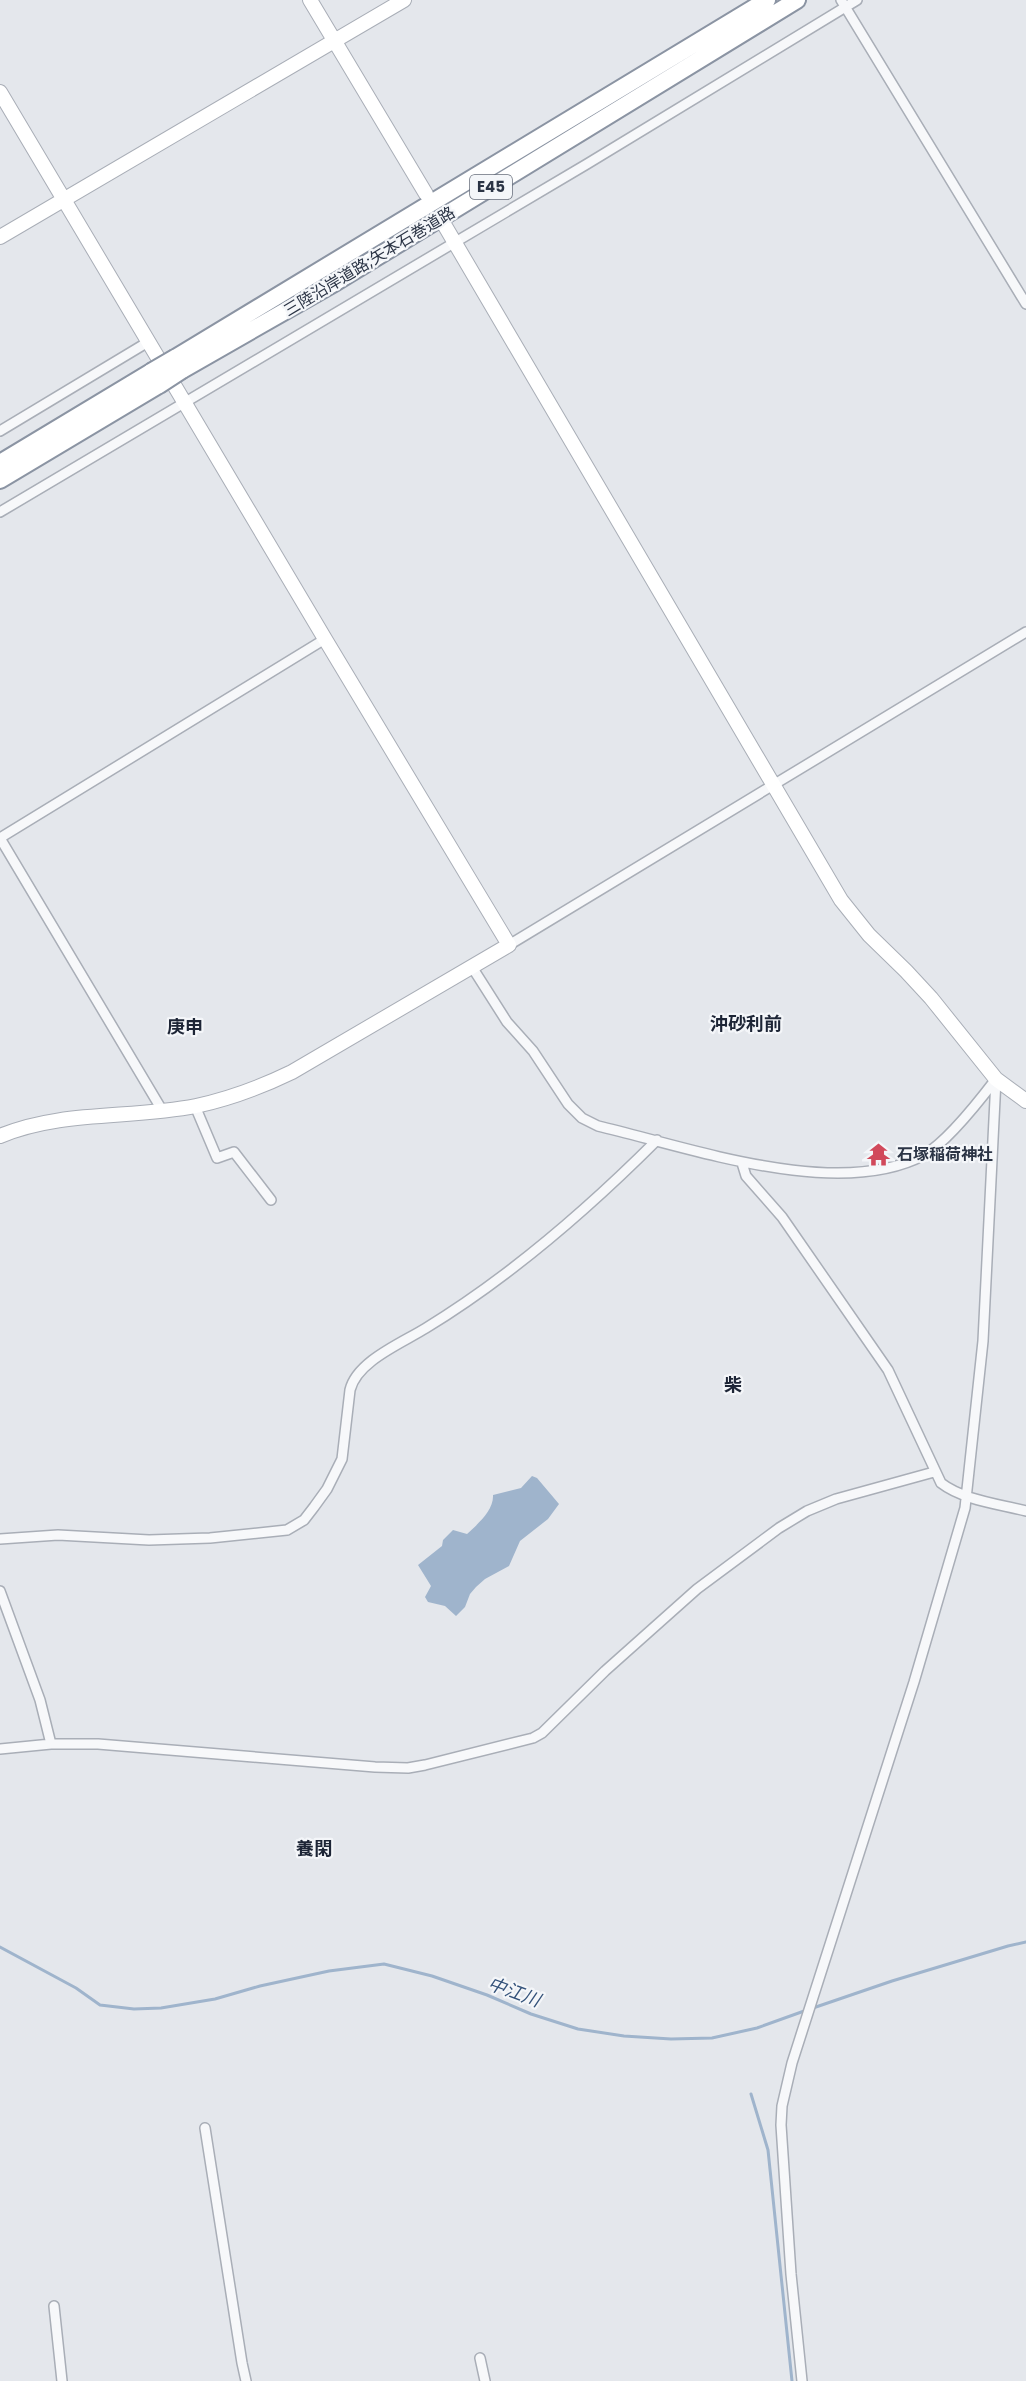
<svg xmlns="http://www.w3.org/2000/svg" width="1026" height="2381" viewBox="0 0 1026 2381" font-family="Poppins,'Noto Sans JP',sans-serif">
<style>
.water{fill:#9fb4cc}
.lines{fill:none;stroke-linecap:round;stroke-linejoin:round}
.stream{stroke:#9fb4cc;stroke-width:3}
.street-casing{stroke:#a9aeb7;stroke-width:12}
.secondary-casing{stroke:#a9aeb7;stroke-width:16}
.highway-casing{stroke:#8b94a3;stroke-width:20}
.street{stroke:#f7f8fa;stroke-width:9}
.secondary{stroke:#fff;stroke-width:14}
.highway{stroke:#fff;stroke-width:16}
.highway-bridge-casing{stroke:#8b94a3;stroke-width:20;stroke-linecap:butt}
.highway-bridge{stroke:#fff;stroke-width:16}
.labels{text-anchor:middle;stroke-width:4.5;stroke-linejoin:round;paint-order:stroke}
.shield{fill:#f4f6f9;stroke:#676e7b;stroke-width:1.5}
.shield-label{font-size:15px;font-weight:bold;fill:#2b3445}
.street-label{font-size:16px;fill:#2b3445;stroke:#f4f6f9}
.poi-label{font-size:16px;font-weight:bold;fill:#2b3445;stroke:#f4f6f9;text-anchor:start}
.neighbourhood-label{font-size:18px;font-weight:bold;fill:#1d2536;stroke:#f4f6f9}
.water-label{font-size:18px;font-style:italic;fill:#34527a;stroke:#f4f6f9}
</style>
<rect width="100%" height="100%" fill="#e4e7ec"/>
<path class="water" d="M 532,1476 L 537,1478 L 559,1504 L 548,1519 L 520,1541 L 509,1566 L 485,1579 L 476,1587 L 470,1594 L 465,1607 L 456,1616 L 445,1606 L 428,1602 L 425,1597 L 431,1586 L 418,1565 L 442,1546 L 443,1540 L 453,1530 L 467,1534 C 478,1524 494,1510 493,1495 L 521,1488 Z"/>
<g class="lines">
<path class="stream" d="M 0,1947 L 76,1988 L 100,2005 L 134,2009 L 161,2008 L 215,1999 L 260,1986 L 329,1971 L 384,1964 L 432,1976 L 487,1995 L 531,2014 L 578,2029 L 624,2036 L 671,2039 L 712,2038 L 757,2028 L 807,2010
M 813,2008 L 892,1981 L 1008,1946 L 1026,1942
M 751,2094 L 768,2150 L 792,2381"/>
<defs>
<path id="street" d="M 841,0 L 1026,304
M 0,431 L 148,342
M 0,512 L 587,164 L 857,0
M 0,838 L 325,639
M 0,838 L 162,1110
M 509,945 L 1026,632
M 472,967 L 507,1022 L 533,1051 L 568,1104 L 582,1118 L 598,1126 C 688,1147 838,1201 924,1155 C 947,1142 980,1100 996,1079
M 195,1106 L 217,1158 L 234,1152 L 271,1200
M 742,1163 L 746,1176 L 782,1217 L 888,1370 L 941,1483 C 963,1500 999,1504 1026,1511
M 0,1539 L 58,1535 L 149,1540 L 210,1538 L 287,1530 L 304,1520 L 314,1507 L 327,1489 L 342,1459 L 350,1390 C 357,1361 402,1343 426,1328 C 511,1276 587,1210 657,1140
M 0,1591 L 40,1700 L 51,1744
M 0,1749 L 51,1744 L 98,1744 L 375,1767 L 408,1768 L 425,1765 L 533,1738 L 542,1733 L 605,1671 L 697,1589 L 779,1528 L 807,1511 L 836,1499 L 934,1472
M 205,2128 L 242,2363 L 246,2381
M 54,2306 L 62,2381
M 480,2358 L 485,2381
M 802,2381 L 791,2274 L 781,2125 L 782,2106 L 792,2063 L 914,1682 L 965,1508 L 983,1341 L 996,1079"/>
<path id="secondary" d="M 310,0 L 426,194
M 0,92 L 325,639 L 509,945 L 292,1072 C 261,1087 229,1099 196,1106 C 131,1119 62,1110 0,1136
M 445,226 L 841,900 L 869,935 L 906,971 L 931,998 L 996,1079 L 1026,1101
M 0,237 L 404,0"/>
<path id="highway" d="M 175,358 L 767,0
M 182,370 L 336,282 L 797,0
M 0,463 L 151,372
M 0,480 L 159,385"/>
</defs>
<use href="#street" class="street-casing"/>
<use href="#secondary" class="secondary-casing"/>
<use href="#highway" class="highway-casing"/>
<use href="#street" class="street"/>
<use href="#secondary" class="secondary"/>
<use href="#highway" class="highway"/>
<defs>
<path id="highway-bridge" d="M 151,372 L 175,358
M 159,385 L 182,370"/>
</defs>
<use href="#highway-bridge" class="highway-bridge-casing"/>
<use href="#highway-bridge" class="highway-bridge"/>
</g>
<defs>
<symbol id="temple-bare" viewBox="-9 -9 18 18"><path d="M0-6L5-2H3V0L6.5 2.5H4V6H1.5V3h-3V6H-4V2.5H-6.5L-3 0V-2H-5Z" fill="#d1495b" stroke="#f4f6f9" stroke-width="2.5" paint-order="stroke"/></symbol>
</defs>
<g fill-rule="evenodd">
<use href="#temple-bare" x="862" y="1138" width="33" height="33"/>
</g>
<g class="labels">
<rect class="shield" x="470" y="175" width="42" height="24" rx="4.5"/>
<g class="shield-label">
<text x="491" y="192">E45</text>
</g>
<g class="street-label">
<text transform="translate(369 261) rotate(-31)" y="6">三陸沿岸道路;矢本石巻道路</text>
</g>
<g class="poi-label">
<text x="897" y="1160">石塚稲荷神社</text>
</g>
<g class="neighbourhood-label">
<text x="746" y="1030">沖砂利前</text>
<text x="185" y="1033">庚申</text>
<text x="733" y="1391">柴</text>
<text x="314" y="1855">養閑</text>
</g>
<g class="water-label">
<text transform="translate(514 1992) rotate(20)" y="6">中江川</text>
</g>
</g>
</svg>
